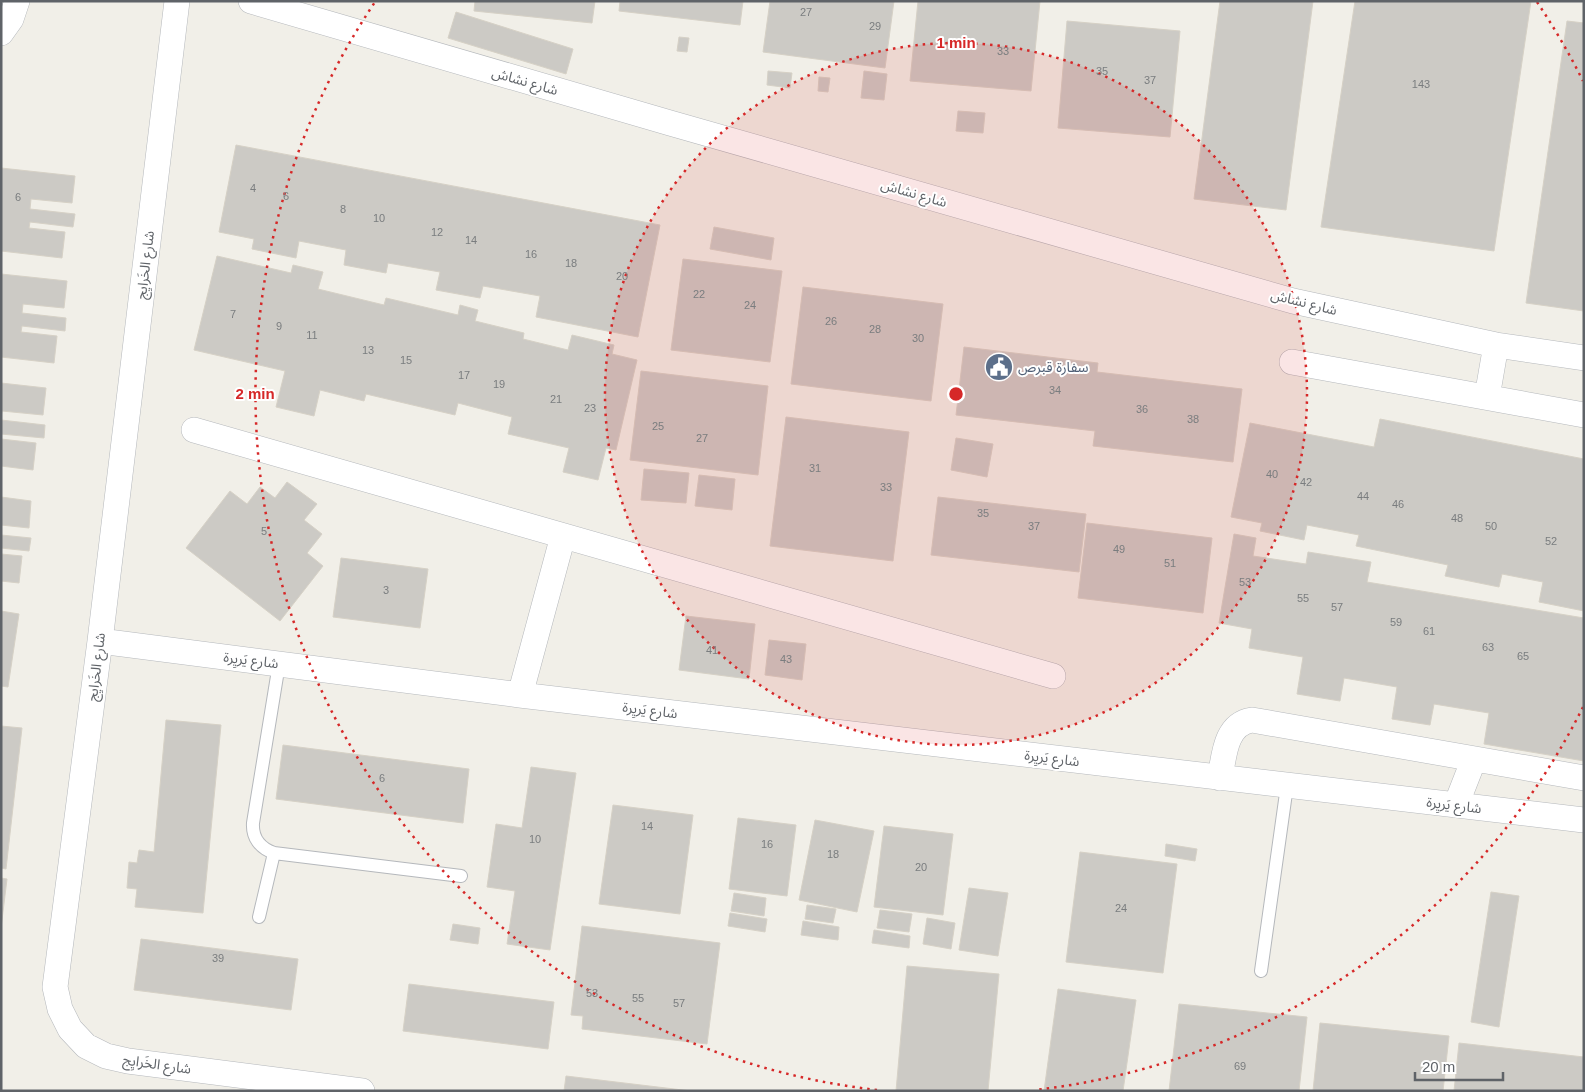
<svg xmlns="http://www.w3.org/2000/svg" width="1585" height="1092" viewBox="0 0 1585 1092" font-family="Helvetica,'Noto Sans Arabic',sans-serif">
<style>
.building{fill:#cccac5;stroke:#d6d1c6}
.lines{fill:none;stroke-linecap:round;stroke-linejoin:round}
.service-casing{stroke:#b5b8bc;stroke-width:14}
.minor-casing{stroke:#b5b8bc;stroke-width:26}
.service{stroke:#fff;stroke-width:12}
.minor{stroke:#fff;stroke-width:25}
.ring{fill:none;stroke:#d62828;stroke-width:2.5;stroke-dasharray:2.5 5}
.labels{text-anchor:middle;stroke-width:4;stroke-linejoin:round;paint-order:stroke}
.number-label{font-size:11px;fill:#7a7d7f}
.street-label{font-size:14px;fill:#5f6368;stroke:#fff}
.service-label{font-size:14px;fill:#4e5e75;stroke:#fff;text-anchor:start}
.centre{fill:#d62828;stroke:#fff;stroke-width:2.5}
.ring-label{font-size:15px;text-anchor:middle;font-weight:bold;fill:#d62828;stroke:#fff;stroke-width:4;stroke-linejoin:round;paint-order:stroke}
</style>
<rect width="100%" height="100%" fill="#f1efe8"/>
<path class="building" d="M 475,1 L 595,1 L 592,23 L 474,11 Z
M 620,1 L 743,1 L 740,25 L 619,11 Z
M 770,1 L 894,1 L 885,68 L 763,52 Z
M 918,1 L 1040,1 L 1031,91 L 910,81 Z
M 1220,1 L 1313,1 L 1286,210 L 1194,199 Z
M 1355,1 L 1531,1 L 1494,251 L 1321,227 Z
M 456,12 L 573,49 L 566,74 L 448,38 Z
M 1067,21 L 1180,31 L 1170,137 L 1058,128 Z
M 1567,21 L 1584,23 L 1584,311 L 1526,303 Z
M 679,37 L 689,38 L 687,52 L 677,51 Z
M 768,71 L 792,73 L 790,88 L 767,85 Z
M 864,71 L 887,74 L 884,100 L 861,98 Z
M 819,77 L 830,78 L 828,92 L 818,91 Z
M 958,111 L 985,113 L 983,133 L 956,131 Z
M 236,145 L 660,225 L 638,337 L 536,317 L 540,296 L 483,286 L 480,298 L 436,290 L 440,272 L 388,263 L 386,273 L 344,265 L 346,250 L 299,241 L 296,258 L 252,249 L 254,239 L 219,232 Z
M 1,168 L 75,176 L 72,203 L 31,199 L 30,209 L 75,214 L 73,227 L 30,222 L 29,228 L 65,232 L 62,258 L 1,251 Z
M 714,227 L 774,238 L 771,260 L 710,249 Z
M 217,256 L 291,273 L 293,265 L 323,272 L 318,289 L 384,305 L 386,298 L 458,315 L 460,305 L 478,310 L 475,321 L 524,333 L 523,339 L 568,350 L 572,335 L 614,345 L 612,354 L 637,360 L 616,450 L 606,448 L 598,480 L 563,472 L 569,448 L 508,434 L 512,417 L 458,403 L 455,415 L 366,394 L 364,401 L 320,390 L 314,416 L 276,407 L 285,371 L 194,350 Z
M 683,259 L 782,271 L 770,362 L 671,350 Z
M 1,274 L 67,281 L 64,308 L 23,304 L 22,313 L 66,318 L 65,331 L 22,326 L 21,332 L 57,336 L 54,363 L 1,357 Z
M 803,287 L 943,304 L 931,401 L 791,384 Z
M 964,347 L 1098,363 L 1097,372 L 1242,389 L 1233,462 L 1093,446 L 1095,431 L 956,415 Z
M 641,371 L 768,386 L 758,475 L 630,460 Z
M 1,383 L 46,388 L 43,415 L 2,411 L 1,417 Z
M 786,417 L 909,432 L 893,561 L 770,546 Z
M 1380,419 L 1584,459 L 1584,611 L 1539,602 L 1543,582 L 1502,574 L 1499,587 L 1445,576 L 1448,565 L 1356,546 L 1359,535 L 1307,525 L 1304,540 L 1260,531 L 1262,523 L 1231,517 L 1250,423 L 1374,447 Z
M 1,420 L 45,425 L 44,438 L 1,434 Z
M 956,438 L 993,444 L 987,477 L 951,470 Z
M 1,439 L 36,443 L 33,470 L 1,466 Z
M 644,469 L 689,473 L 686,503 L 641,500 Z
M 699,475 L 735,479 L 732,510 L 695,506 Z
M 287,482 L 317,504 L 304,520 L 322,534 L 307,553 L 323,566 L 280,621 L 186,548 L 230,491 L 247,504 L 260,487 L 275,498 Z
M 1,497 L 31,501 L 29,528 L 1,525 Z
M 938,497 L 1086,514 L 1079,572 L 931,555 Z
M 1087,523 L 1212,538 L 1203,613 L 1078,598 Z
M 1234,534 L 1256,538 L 1253,556 L 1306,564 L 1308,552 L 1371,562 L 1367,582 L 1584,618 L 1584,761 L 1484,744 L 1489,713 L 1434,704 L 1430,725 L 1392,719 L 1397,687 L 1344,678 L 1340,701 L 1297,694 L 1303,657 L 1249,648 L 1252,629 L 1219,623 Z
M 1,535 L 31,538 L 29,551 L 1,548 Z
M 1,554 L 22,556 L 19,583 L 1,581 Z
M 341,558 L 428,569 L 420,628 L 333,617 Z
M 1,611 L 19,614 L 8,687 L 1,686 Z
M 686,616 L 755,624 L 749,679 L 679,670 Z
M 769,640 L 806,644 L 802,680 L 765,675 Z
M 166,720 L 221,725 L 203,913 L 135,907 L 137,889 L 127,888 L 129,862 L 137,863 L 139,850 L 154,852 Z
M 1,726 L 22,728 L 6,869 L 1,868 Z
M 283,745 L 469,769 L 463,823 L 276,799 Z
M 531,767 L 576,773 L 550,950 L 507,944 L 515,891 L 487,887 L 496,824 L 522,828 Z
M 613,805 L 693,815 L 680,914 L 599,904 Z
M 738,818 L 796,825 L 787,896 L 729,889 Z
M 815,820 L 874,831 L 857,912 L 799,900 Z
M 884,826 L 953,834 L 943,915 L 874,907 Z
M 1166,844 L 1197,849 L 1195,861 L 1165,856 Z
M 1080,852 L 1177,864 L 1163,973 L 1066,962 Z
M 1,878 L 7,879 L 1,928 Z
M 969,888 L 1008,893 L 998,956 L 959,950 Z
M 1491,892 L 1519,896 L 1499,1027 L 1471,1022 Z
M 734,893 L 766,898 L 764,916 L 731,911 Z
M 807,905 L 836,909 L 833,923 L 805,919 Z
M 880,910 L 912,914 L 909,932 L 877,928 Z
M 730,913 L 767,919 L 765,932 L 728,926 Z
M 927,918 L 955,923 L 951,949 L 923,944 Z
M 803,921 L 839,927 L 838,940 L 801,935 Z
M 453,924 L 480,928 L 478,944 L 450,940 Z
M 582,926 L 720,943 L 707,1044 L 582,1029 L 583,1016 L 571,1015 Z
M 874,930 L 910,936 L 909,948 L 872,943 Z
M 141,939 L 298,959 L 291,1010 L 134,990 Z
M 907,966 L 999,974 L 988,1091 L 896,1091 Z
M 409,984 L 554,1002 L 548,1049 L 403,1031 Z
M 1058,989 L 1136,1000 L 1123,1091 L 1044,1091 Z
M 1179,1004 L 1307,1017 L 1299,1091 L 1169,1091 Z
M 1320,1023 L 1449,1036 L 1443,1091 L 1313,1091 Z
M 1459,1043 L 1584,1057 L 1584,1091 L 1454,1091 Z
M 566,1076 L 691,1091 L 564,1091 Z"/>
<g class="lines">
<defs>
<path id="service" d="M 279,664 L 253,823 C 252,838 260,848 274,853 L 461,876
M 259,917 L 274,853
M 1261,971 L 1287,786"/>
<path id="minor" d="M 177,1 L 100,641 L 55,987 L 60,1009 L 70,1029 L 86,1046 L 106,1056 L 128,1061 L 362,1091
M 251,1 L 670,123 L 1293,301 L 1496,345 L 1584,358
M 1,33 L 11,19 L 17,1
M 1292,362 L 1584,415
M 1487,397 L 1496,345
M 194,430 L 1053,676
M 100,641 L 520,695 L 1584,820
M 520,695 L 563,536
M 1220,778 C 1224,756 1225,724 1252,720 L 1584,778
M 1456,805 L 1474,759"/>
</defs>
<use href="#service" class="service-casing"/>
<use href="#minor" class="minor-casing"/>
<use href="#service" class="service"/>
<use href="#minor" class="minor"/>
</g>
<circle cx="956" cy="394" r="351" fill="#d62828" fill-opacity=".12"/>
<g class="ring">
<circle cx="956" cy="394" r="351"/>
<path d="M1583 707A701 701 0 0 1 1035 1090M877 1090A701 701 0 0 1 375 2M1537 2A701 701 0 0 1 1583 81"/>
</g>
<defs>
<symbol id="civic-disc" viewBox="-11 -11 22 22"><circle r="9.5" fill="#5c6f8a" stroke="#fff"/><path d="M-.6-6.5H3V-4.5H.6V-3L4-1V1h2V6H-6V1h2V-1L-.6-3ZM-1.2 2.5V6h2.4V2.5Z" fill="#fff"/></symbol>
</defs>
<g fill-rule="evenodd">
<use href="#civic-disc" x="983" y="351" width="32" height="32"/>
</g>
<g class="labels">
<g class="number-label">
<text x="806" y="16">27</text>
<text x="875" y="30">29</text>
<text x="1003" y="55">33</text>
<text x="1102" y="75">35</text>
<text x="1150" y="84">37</text>
<text x="1421" y="88">143</text>
<text x="253" y="192">4</text>
<text x="286" y="200">6</text>
<text x="18" y="201">6</text>
<text x="343" y="213">8</text>
<text x="379" y="222">10</text>
<text x="437" y="236">12</text>
<text x="471" y="244">14</text>
<text x="531" y="258">16</text>
<text x="571" y="267">18</text>
<text x="622" y="280">20</text>
<text x="699" y="298">22</text>
<text x="750" y="309">24</text>
<text x="233" y="318">7</text>
<text x="831" y="325">26</text>
<text x="279" y="330">9</text>
<text x="875" y="333">28</text>
<text x="312" y="339">11</text>
<text x="918" y="342">30</text>
<text x="368" y="354">13</text>
<text x="406" y="364">15</text>
<text x="464" y="379">17</text>
<text x="499" y="388">19</text>
<text x="1055" y="394">34</text>
<text x="556" y="403">21</text>
<text x="590" y="412">23</text>
<text x="1142" y="413">36</text>
<text x="1193" y="423">38</text>
<text x="658" y="430">25</text>
<text x="702" y="442">27</text>
<text x="815" y="472">31</text>
<text x="1272" y="478">40</text>
<text x="1306" y="486">42</text>
<text x="886" y="491">33</text>
<text x="1363" y="500">44</text>
<text x="1398" y="508">46</text>
<text x="983" y="517">35</text>
<text x="1457" y="522">48</text>
<text x="1034" y="530">37</text>
<text x="1491" y="530">50</text>
<text x="264" y="535">5</text>
<text x="1551" y="545">52</text>
<text x="1119" y="553">49</text>
<text x="1170" y="567">51</text>
<text x="1245" y="586">53</text>
<text x="386" y="594">3</text>
<text x="1303" y="602">55</text>
<text x="1337" y="611">57</text>
<text x="1396" y="626">59</text>
<text x="1429" y="635">61</text>
<text x="1488" y="651">63</text>
<text x="712" y="654">41</text>
<text x="1523" y="660">65</text>
<text x="786" y="663">43</text>
<text x="382" y="782">6</text>
<text x="647" y="830">14</text>
<text x="535" y="843">10</text>
<text x="767" y="848">16</text>
<text x="833" y="858">18</text>
<text x="921" y="871">20</text>
<text x="1121" y="912">24</text>
<text x="218" y="962">39</text>
<text x="592" y="997">53</text>
<text x="638" y="1002">55</text>
<text x="679" y="1007">57</text>
<text x="1240" y="1070">69</text>
</g>
<g class="street-label">
<text transform="translate(525 81) rotate(16)" y="5">شارع نشاش</text>
<text transform="translate(914 193) rotate(16)" y="5">شارع نشاش</text>
<text transform="translate(145 265) rotate(-83)" y="5">شارع الخَرايِج</text>
<text transform="translate(1304 302) rotate(14)" y="5">شارع نشاش</text>
<text transform="translate(251 660) rotate(7)" y="5">شارع يَريِرة</text>
<text transform="translate(96 667) rotate(-83)" y="5">شارع الخَرايِج</text>
<text transform="translate(650 710) rotate(7)" y="5">شارع يَريِرة</text>
<text transform="translate(1052 758) rotate(7)" y="5">شارع يَريِرة</text>
<text transform="translate(1454 805) rotate(7)" y="5">شارع يَريِرة</text>
<text transform="translate(157 1064) rotate(8)" y="5">شارع الخَرايِج</text>
</g>
<g class="service-label">
<text x="1018" y="372">سفارة قبرص</text>
</g>
</g>
<circle cx="956" cy="394" r="8" class="centre"/>
<g class="ring-label">
<text x="956" y="48">1 min</text>
<text x="255" y="399">2 min</text>
</g>
<rect width="1585" height="1092" fill="none" stroke="#5f6368" stroke-width="5"/>
<path d="M1415 1072v8h88v-8" fill="none" stroke="#5f6368" stroke-width="2.5"/>
<text x="1422" y="1072" font-size="15" fill="#5f6368" stroke="#ffffff" stroke-width="4" paint-order="stroke">20 m</text>
</svg>
